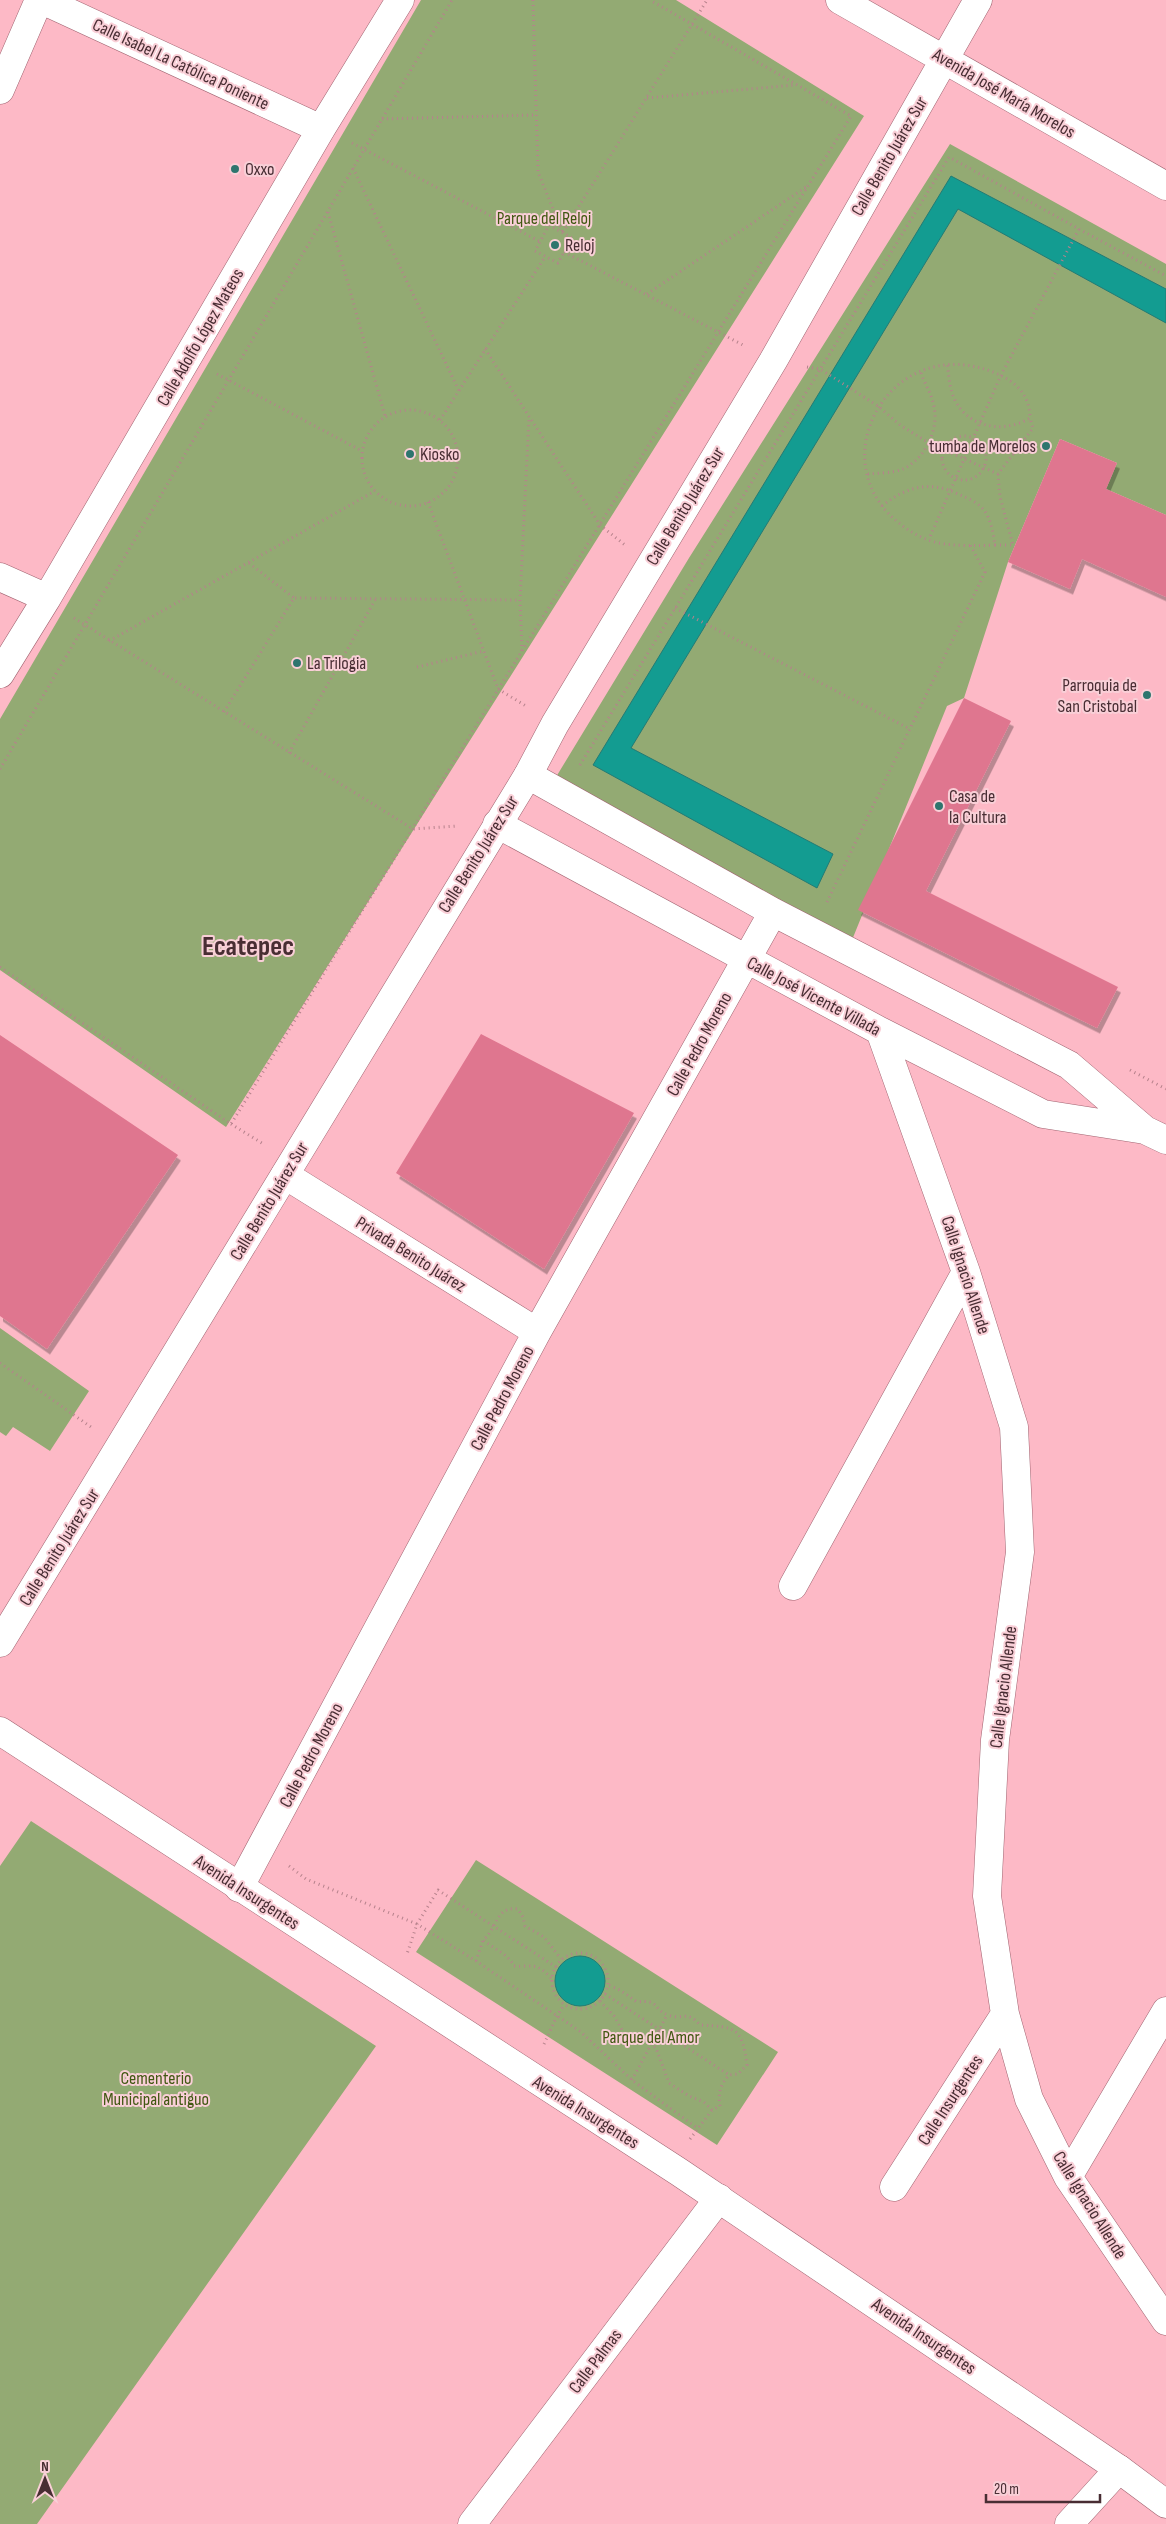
<svg xmlns="http://www.w3.org/2000/svg" width="1166" height="2524" viewBox="0 0 1166 2524" font-family="'Sofia Sans Condensed',sans-serif">
<style>
.green{fill:#93aa73}
.water{fill:#139c91;stroke:#237b75}
.building{fill:#df768f;filter:url(#shadow)}
.lines{fill:none;stroke-linecap:round;stroke-linejoin:round}
.street-casing{stroke:#a16471;stroke-width:29}
.secondary-casing{stroke:#a16471;stroke-width:29}
.path{stroke:#b6828c;stroke-width:3;stroke-dasharray:1 4;stroke-linecap:butt}
.street{stroke:#fff;stroke-width:28}
.secondary{stroke:#fff;stroke-width:28}
.poi-dot{fill:#2e756e;stroke:#f9cfd7;stroke-width:2}
.labels{text-anchor:middle;stroke-width:4;stroke-linejoin:round;paint-order:stroke}
.street-label{font-size:18px;fill:#482d33;stroke:#f9cfd7}
.poi-label{font-size:18px;fill:#482d33;stroke:#f9cfd7;text-anchor:start}
.park-label{font-size:18px;fill:#415812;stroke:#f9cfd7}
.town-label{font-size:28px;font-weight:bold;fill:#482d33;stroke:#f9cfd7}
</style>
<defs>
<filter id="shadow"><feDropShadow dx="3" dy="5.5" stdDeviation="0" flood-color="#0004"/></filter>
</defs>
<rect width="100%" height="100%" fill="#fdb9c6"/>
<path class="green" d="M 421,0 L 676,0 L 864,116 L 226,1127 L 0,970 L 0,719 Z
M 950,144 L 1166,264 L 1166,515 L 1106,489 L 1117,463 L 1060,439 L 1008,562 L 964,698 L 947,706 L 852,940 L 553,782 L 689,558 Z
M 0,1328 L 89,1391 L 50,1451 L 13,1427 L 6,1436 L 0,1432 Z
M 31,1821 L 376,2046 L 37,2524 L 0,2524 L 0,1866 Z
M 476,1860 L 778,2052 L 717,2145 L 416,1952 Z"/>
<path class="water" d="M 951,176 L 1166,289 L 1166,323 L 958,209 L 631,748 L 833,854 L 817,888 L 593,765 Z
M555 1981a25 25 0 1 1 50 0a25 25 0 1 1-50 0Z"/>
<path class="building" d="M 1060,439 L 1117,463 L 1106,489 L 1166,515 L 1166,597 L 1082,559 L 1070,589 L 1008,562 Z
M 964,698 L 1011,721 L 926,891 L 1118,987 L 1097,1028 L 858,910 Z
M 481,1034 L 634,1113 L 544,1269 L 396,1173 Z
M 0,1035 L 178,1155 L 47,1349 L 0,1316 Z"/>
<g class="lines">
<defs>
<path id="street" d="M 42,0 L 321,129
M 0,90 L 39,0
M 0,577 L 47,598
M 0,674 L 47,598 L 321,129 L 400,0
M 528,775 L 773,912 L 1069,1065 L 1145,1130 L 1166,1140
M 497,824 L 880,1031 L 1043,1114 L 1145,1130
M 880,1031 L 966,1272 L 1014,1427 L 1020,1552 L 995,1740 L 987,1896 L 1005,2014 L 1029,2099 L 1068,2177 L 1166,2321
M 285,1175 L 537,1332
M 793,1586 L 966,1272
M 239,1888 L 537,1332 L 773,912
M 1068,2177 L 1166,2011
M 894,2187 L 1005,2014
M 472,2524 L 719,2198
M 1069,2524 L 1119,2469"/>
<path id="secondary" d="M 840,0 L 1166,186
M 0,1643 L 528,775 L 555,724 L 773,361 L 978,0
M 0,1731 L 679,2172 L 1119,2469 L 1166,2504"/>
</defs>
<use href="#street" class="street-casing"/>
<use href="#secondary" class="secondary-casing"/>
<path class="path" d="M 533,0 L 538,172 L 562,231
M 647,98 L 795,85
M 382,119 L 536,115
M 352,143 L 539,241
M 353,168 L 459,391
M 328,212 L 385,416
M 549,225 L 572,238 L 558,263 L 535,251 Z
M 1079,229 L 1166,276
M 563,232 L 707,0
M 564,252 L 743,345
M 647,294 L 806,187
M 485,349 L 600,525 L 625,545
M 807,367 L 820,369 L 878,406 L 900,425 L 929,443 L 998,474 L 1033,428 L 1030,418
M 217,374 L 362,451
M362 458a48 48 0 1 1 96 0a48 48 0 1 1-96 0Z
M 440,420 L 545,257
M942 458a22 22 0 1 1 44 0a22 22 0 1 1-44 0Z
M 868,474 C 879,473 893,473 903,469 C 925,459 939,430 934,407 C 932,394 924,383 920,370
M 428,502 L 498,689 L 526,706
M 882,506 C 907,486 931,480 960,495 C 968,498 977,502 983,509 C 991,518 993,533 995,545 C 982,546 952,546 939,543 C 924,540 910,532 899,523 C 819,460 891,332 993,372 C 1015,381 1030,394 1030,418 C 1004,434 967,428 954,398 C 949,387 949,375 947,363
M 995,545 L 1013,545 L 1000,497 L 998,474
M 249,563 L 294,598
M 675,608 L 910,729
M 74,618 L 413,829 L 457,826
M 109,641 L 375,491
M 522,651 L 520,600 L 529,417
M 417,667 L 484,651
M 224,712 L 294,598 L 520,600
M 289,753 L 375,600
M 580,765 L 949,157 L 1079,229 L 1001,375 L 929,539
M 0,769 L 452,0
M 827,902 L 985,572 L 969,543
M 0,967 L 231,1124 L 851,116 L 650,0
M 1130,1070 L 1166,1089
M 231,1124 L 265,1145
M 0,1363 L 91,1427
M 289,1866 L 306,1879 L 417,1924 L 407,1954
M552 1981a28 28 0 1 1 56 0a28 28 0 1 1-56 0Z
M 476,1961 L 483,1940
M 556,1967 L 438,1890 L 417,1924 L 476,1961 L 581,2032 L 632,2080 L 697,2128
M 551,1978 C 536,1962 534,1967 514,1966 C 508,1954 494,1949 483,1940 C 498,1928 495,1906 518,1909 L 523,1917 L 525,1926 L 544,1937 L 561,1959
M 605,1994 L 729,2075
M 600,2001 L 614,2016 L 625,2035 L 633,2040 L 647,2041 L 656,2048 L 669,2083 L 689,2096 L 704,2102 L 712,2110 L 720,2106 C 718,2093 720,2085 729,2075 L 738,2074 L 747,2065 C 742,2027 736,2027 700,2025 C 686,2009 683,2021 668,2015 C 652,2009 660,1999 637,2002 L 620,1990 L 608,1985
M 544,2044 L 557,2016 L 564,2005
M 632,2080 L 667,2015
M 690,2139 L 712,2110"/>
<use href="#street" class="street"/>
<use href="#secondary" class="secondary"/>
</g>
<g class="poi-dot">
<circle cx="235" cy="169" r="5"/>
<circle cx="555" cy="245" r="5"/>
<circle cx="1046" cy="446" r="5"/>
<circle cx="410" cy="454" r="5"/>
<circle cx="297" cy="663" r="5"/>
<circle cx="1147" cy="695" r="5"/>
<circle cx="939" cy="806" r="5"/>
</g>
<g class="labels">
<g class="street-label">
<text transform="translate(181 64) rotate(25)" y="6">Calle Isabel La Católica Poniente</text>
<text transform="translate(1004 93) rotate(30)" y="6">Avenida José María Morelos</text>
<text transform="translate(889 156) rotate(-60)" y="6">Calle Benito Juárez Sur</text>
<text transform="translate(200 337) rotate(-60)" y="6">Calle Adolfo López Mateos</text>
<text transform="translate(685 506) rotate(-59)" y="6">Calle Benito Juárez Sur</text>
<text transform="translate(478 854) rotate(-58)" y="6">Calle Benito Juárez Sur</text>
<text transform="translate(814 996) rotate(28)" y="6">Calle José Vicente Villada</text>
<text transform="translate(699 1044) rotate(-61)" y="6">Calle Pedro Moreno</text>
<text transform="translate(269 1201) rotate(-59)" y="6">Calle Benito Juárez Sur</text>
<text transform="translate(411 1254) rotate(32)" y="6">Privada Benito Juárez</text>
<text transform="translate(966 1275) rotate(72)" y="6">Calle Ignacio Allende</text>
<text transform="translate(502 1398) rotate(-62)" y="6">Calle Pedro Moreno</text>
<text transform="translate(59 1547) rotate(-58)" y="6">Calle Benito Juárez Sur</text>
<text transform="translate(1003 1687) rotate(-83)" y="6">Calle Ignacio Allende</text>
<text transform="translate(311 1755) rotate(-62)" y="6">Calle Pedro Moreno</text>
<text transform="translate(247 1892) rotate(33)" y="6">Avenida Insurgentes</text>
<text transform="translate(950 2100) rotate(-57)" y="6">Calle Insurgentes</text>
<text transform="translate(586 2112) rotate(32)" y="6">Avenida Insurgentes</text>
<text transform="translate(1090 2205) rotate(58)" y="6">Calle Ignacio Allende</text>
<text transform="translate(924 2336) rotate(34)" y="6">Avenida Insurgentes</text>
<text transform="translate(595 2361) rotate(-53)" y="6">Calle Palmas</text>
</g>
<g class="poi-label">
<text x="245" y="175">Oxxo</text>
<text x="565" y="251">Reloj</text>
<text x="1036" y="452" text-anchor="end">tumba de Morelos</text>
<text x="420" y="460">Kiosko</text>
<text x="307" y="669">La Trilogia</text>
<text x="1137" y="691" text-anchor="end">Parroquia de<tspan x="1137" dy="21">San Cristobal</tspan></text>
<text x="949" y="802">Casa de<tspan x="949" dy="21">la Cultura</tspan></text>
</g>
<g class="park-label">
<text x="544" y="224">Parque del Reloj</text>
<text x="651" y="2043">Parque del Amor</text>
<text x="156" y="2084">Cementerio<tspan x="156" dy="21">Municipal antiguo</tspan></text>
</g>
<g class="town-label">
<text x="248" y="955">Ecatepec</text>
</g>
</g>
<g transform="translate(45 2479)" stroke="#f9cfd7" stroke-width="4" paint-order="stroke">
<path d="M0-4L9 19L0 12L-9 19Z" fill="#482d33"/>
<text y="-8" font-size="14" font-weight="bold" text-anchor="middle" fill="#482d33">N</text>
</g>
<path d="M986 2494v8h114v-8" fill="none" stroke="#482d33" stroke-width="2.5"/>
<text x="994" y="2494" font-size="15" fill="#482d33" stroke="#f9cfd7" stroke-width="4" paint-order="stroke">20 m</text>
</svg>
